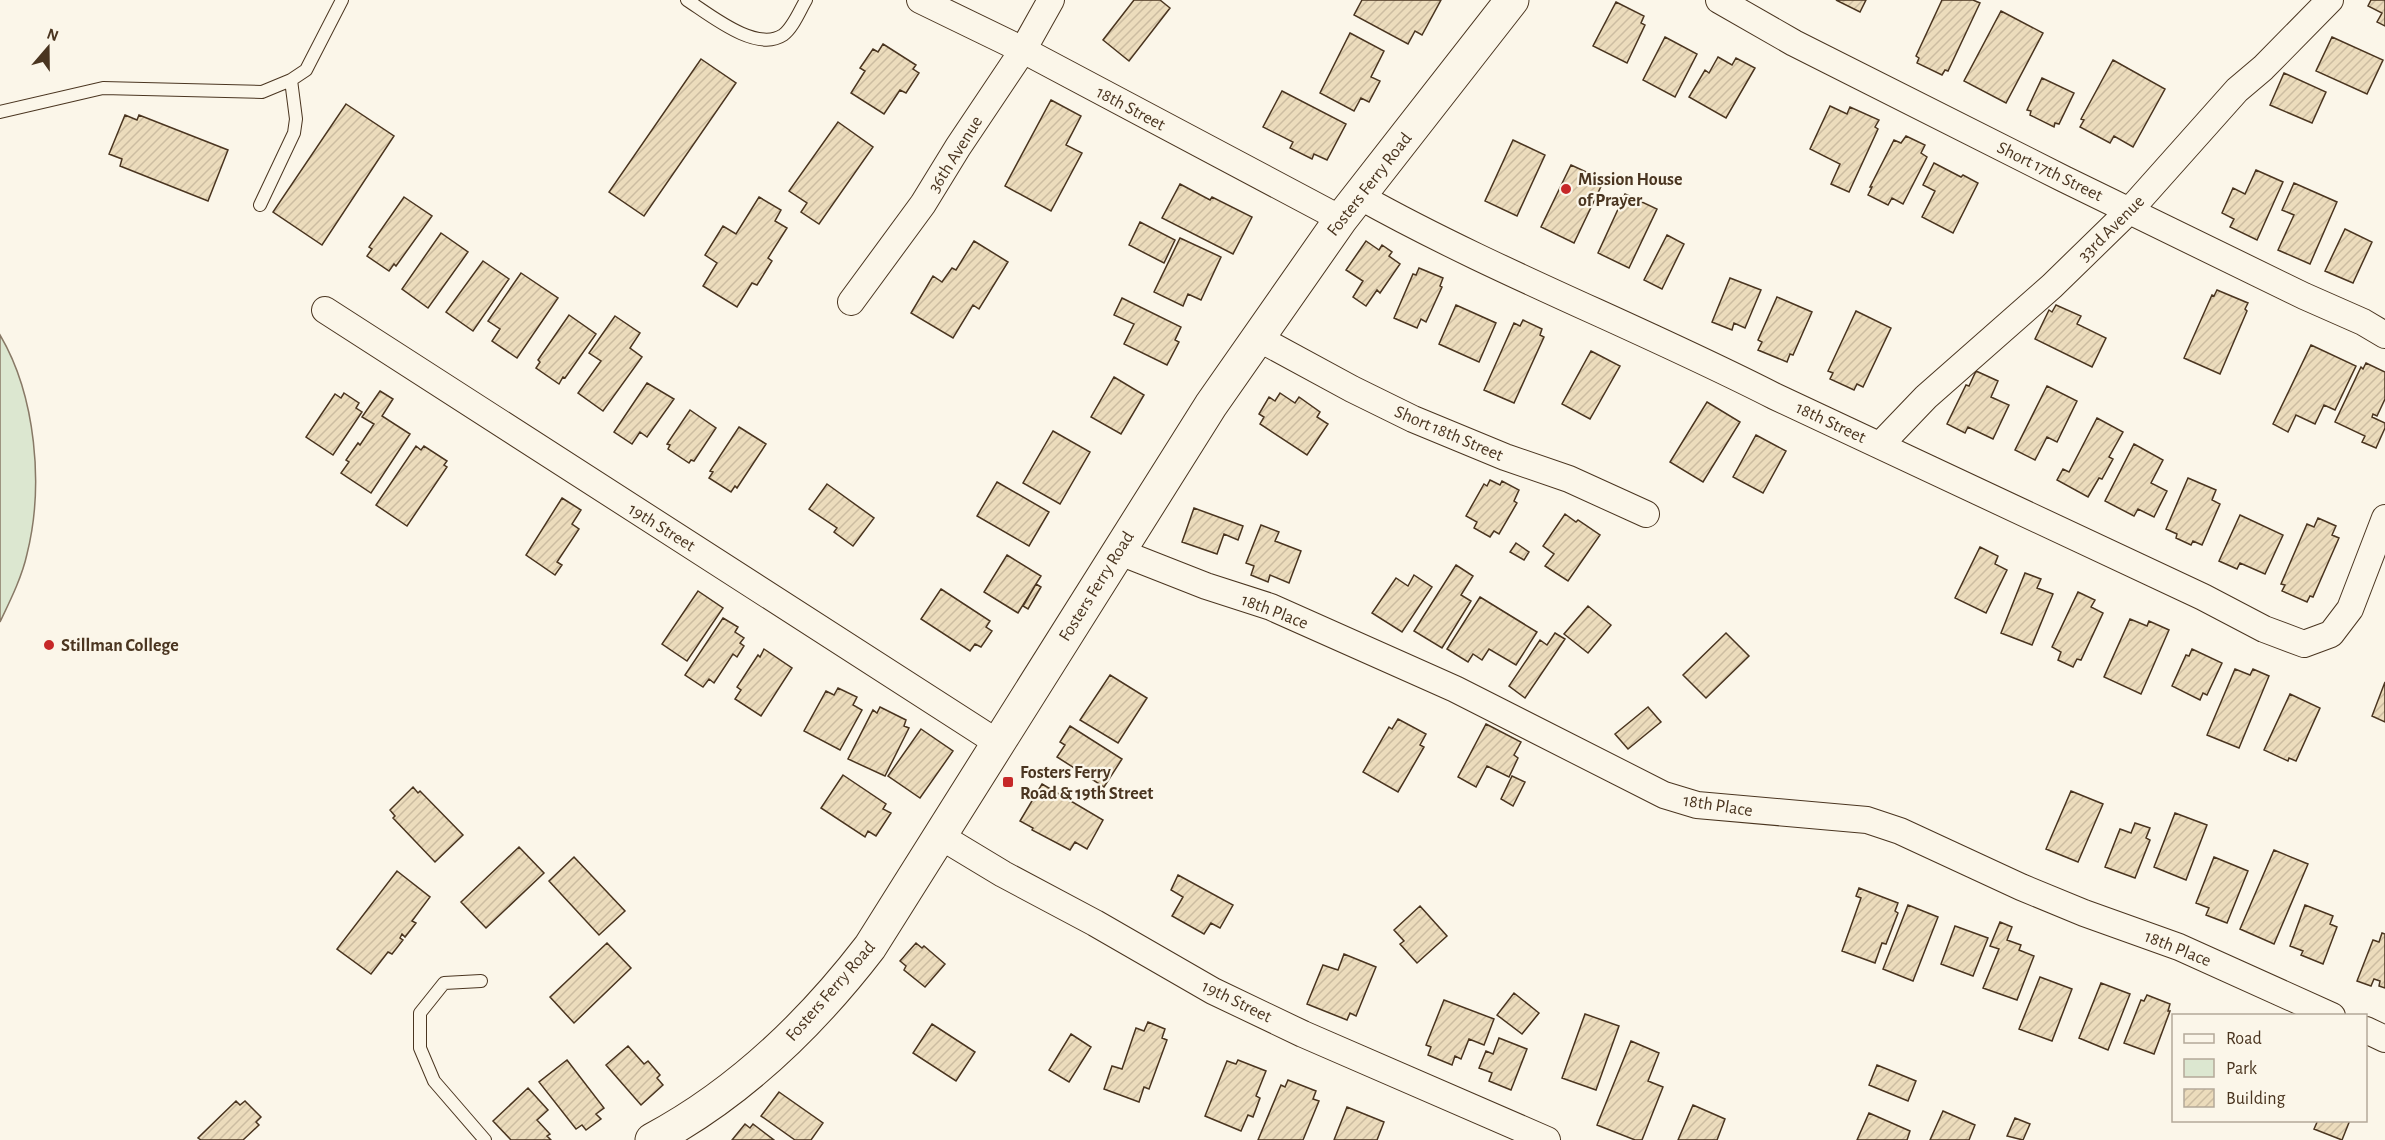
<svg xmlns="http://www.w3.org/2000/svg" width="2385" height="1140" viewBox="0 0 2385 1140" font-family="'Alegreya Sans',sans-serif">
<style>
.green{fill:#dce7d0;stroke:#887966;stroke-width:1.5}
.building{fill:url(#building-hatch);stroke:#4a3520;stroke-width:1.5}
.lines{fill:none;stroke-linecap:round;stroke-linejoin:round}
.lane-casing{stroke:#4a3520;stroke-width:14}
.street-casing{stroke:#4a3520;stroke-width:28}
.secondary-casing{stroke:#4a3520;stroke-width:35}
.lane{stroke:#fbf6e9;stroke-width:12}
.street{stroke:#fbf6e9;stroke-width:26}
.secondary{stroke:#fbf6e9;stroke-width:33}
.poi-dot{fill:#c62828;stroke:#fbf6e9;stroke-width:2}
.labels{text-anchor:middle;stroke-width:4.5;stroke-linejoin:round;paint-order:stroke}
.street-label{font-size:18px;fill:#4a3520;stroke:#fbf6e9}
.poi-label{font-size:18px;font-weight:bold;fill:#4a3520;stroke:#fbf6e9;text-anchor:start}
</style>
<defs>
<pattern id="building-hatch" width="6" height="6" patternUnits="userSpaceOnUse" patternTransform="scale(1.5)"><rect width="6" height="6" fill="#ecdcbc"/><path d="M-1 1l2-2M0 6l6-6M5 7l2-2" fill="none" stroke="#ccbda1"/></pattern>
</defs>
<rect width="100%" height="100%" fill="#fbf6e9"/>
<path class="green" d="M 0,335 C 36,396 44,486 27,554 C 22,577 10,601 0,622 Z"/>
<path class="building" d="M 1134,0 L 1160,0 L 1170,8 L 1129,61 L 1103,40 Z
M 1362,0 L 1441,0 L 1422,35 L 1415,31 L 1408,44 L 1354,15 Z
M 1836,0 L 1866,0 L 1860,12 Z
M 1942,0 L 1973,0 L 1980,3 L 1948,71 L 1945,70 L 1942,75 L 1917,63 L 1919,58 L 1916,56 Z
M 2371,0 L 2385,0 L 2385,26 L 2377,22 L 2382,13 L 2368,6 Z
M 1616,2 L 1644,16 L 1641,23 L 1645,25 L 1627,63 L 1593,46 Z
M 2001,11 L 2043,33 L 2006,103 L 1964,81 Z
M 1350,33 L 1384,51 L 1371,77 L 1380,81 L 1369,102 L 1361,98 L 1354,111 L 1320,93 Z
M 1665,37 L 1697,54 L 1675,97 L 1643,80 Z
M 2332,37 L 2383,60 L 2367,94 L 2316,71 Z
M 883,44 L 916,65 L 913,69 L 919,73 L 906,93 L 900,90 L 884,114 L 851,93 L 865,71 L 860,68 L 873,49 L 878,52 Z
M 1718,57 L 1732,65 L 1736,58 L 1755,68 L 1726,118 L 1689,97 L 1705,70 L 1709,73 Z
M 701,59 L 736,83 L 644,216 L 609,192 Z
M 2113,60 L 2165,89 L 2133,147 L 2114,136 L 2110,143 L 2080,127 L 2084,120 L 2081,119 Z
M 2284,73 L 2326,92 L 2312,123 L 2270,105 Z
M 2042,78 L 2074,93 L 2059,124 L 2055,123 L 2054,127 L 2030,115 L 2031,111 L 2027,110 Z
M 1282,91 L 1346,124 L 1327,160 L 1314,154 L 1312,159 L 1290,148 L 1293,142 L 1263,127 Z
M 1051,100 L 1081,116 L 1066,145 L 1082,153 L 1051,211 L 1005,186 Z
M 346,104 L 394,136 L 322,245 L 273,212 Z
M 1830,106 L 1847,114 L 1850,107 L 1879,120 L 1875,127 L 1878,129 L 1849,192 L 1831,184 L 1840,164 L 1810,149 Z
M 125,115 L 137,120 L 139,115 L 228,150 L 208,201 L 120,166 L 122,159 L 109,154 Z
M 838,122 L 873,147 L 819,224 L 801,212 L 807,203 L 789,191 Z
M 1906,136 L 1925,145 L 1921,153 L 1927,157 L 1903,204 L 1892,198 L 1888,205 L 1868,195 L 1872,187 L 1870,187 L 1894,140 L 1901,143 Z
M 1513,140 L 1545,155 L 1517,216 L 1485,201 Z
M 1934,163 L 1961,177 L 1963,175 L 1978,183 L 1953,233 L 1922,217 L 1935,191 L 1923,185 Z
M 1571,165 L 1604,180 L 1574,243 L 1541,227 Z
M 2256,170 L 2283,182 L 2257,240 L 2230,227 L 2234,219 L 2222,213 L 2233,188 L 2245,194 Z
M 2294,183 L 2337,202 L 2310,264 L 2278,250 L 2294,215 L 2282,210 Z
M 1180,184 L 1210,200 L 1212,197 L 1252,217 L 1233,254 L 1162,218 Z
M 1625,194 L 1657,209 L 1629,268 L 1598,253 Z
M 404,197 L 432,216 L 396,266 L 394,264 L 389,271 L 367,256 L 372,249 L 369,247 Z
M 759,197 L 781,210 L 775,221 L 787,228 L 768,258 L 772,261 L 757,285 L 752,283 L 737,307 L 703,286 L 717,263 L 705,255 L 723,226 L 736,234 Z
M 1140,222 L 1175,240 L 1164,263 L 1129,245 Z
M 2345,229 L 2372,242 L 2353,283 L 2325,271 Z
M 441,233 L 468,252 L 428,308 L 402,289 Z
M 1667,235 L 1684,244 L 1662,289 L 1644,280 Z
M 1180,238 L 1221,257 L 1201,300 L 1188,294 L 1183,306 L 1154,292 Z
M 974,241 L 1008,262 L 979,309 L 973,305 L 953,338 L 911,313 L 933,276 L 942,282 L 952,268 L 956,270 Z
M 1366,241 L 1379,250 L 1382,245 L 1392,252 L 1389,256 L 1400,264 L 1380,293 L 1377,290 L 1366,306 L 1353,297 L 1363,281 L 1346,270 Z
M 483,261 L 509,279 L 473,331 L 446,312 Z
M 1419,268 L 1443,278 L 1440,286 L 1442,287 L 1426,322 L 1421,319 L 1417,328 L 1394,318 L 1413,274 L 1416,275 Z
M 521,273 L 558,298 L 517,358 L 492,341 L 500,329 L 488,321 Z
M 1730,278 L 1761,290 L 1745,328 L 1734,323 L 1732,330 L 1712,322 Z
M 2217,290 L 2248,303 L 2245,309 L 2247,311 L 2220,374 L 2184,358 L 2212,295 L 2214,296 Z
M 1777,297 L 1812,312 L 1793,355 L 1790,354 L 1787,362 L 1758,350 L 1762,342 L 1758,340 Z
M 1122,298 L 1181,327 L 1175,340 L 1179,342 L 1167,365 L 1124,344 L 1134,324 L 1114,315 Z
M 1456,305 L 1496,323 L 1479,362 L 1439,344 Z
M 2056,305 L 2081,316 L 2077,324 L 2106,338 L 2092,367 L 2035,339 L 2049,310 L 2052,312 Z
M 1856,311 L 1891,328 L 1863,387 L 1857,384 L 1854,390 L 1830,379 L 1833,373 L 1828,371 Z
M 569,315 L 596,334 L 565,378 L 563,377 L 559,384 L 536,368 L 540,362 L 538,360 Z
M 615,316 L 640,333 L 630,348 L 642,357 L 603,411 L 578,393 L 601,361 L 589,353 Z
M 1523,320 L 1542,329 L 1540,335 L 1544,337 L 1514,403 L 1484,390 L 1514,323 L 1520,326 Z
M 2311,345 L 2356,366 L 2335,410 L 2324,405 L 2315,424 L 2296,415 L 2288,432 L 2273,424 Z
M 1591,351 L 1620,366 L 1590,419 L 1562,404 Z
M 2366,363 L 2385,372 L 2385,399 L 2377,416 L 2373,414 L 2372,417 L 2385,423 L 2385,428 L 2376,448 L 2362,442 L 2365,436 L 2335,422 L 2361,367 L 2363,369 Z
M 1976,371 L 1998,381 L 1991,397 L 2009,405 L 1993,439 L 1968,427 L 1965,433 L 1947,424 L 1966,385 L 1969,386 Z
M 1114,377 L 1144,395 L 1121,434 L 1091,417 Z
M 647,383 L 674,399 L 647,437 L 640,432 L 632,444 L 614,432 Z
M 2047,386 L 2077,401 L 2057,442 L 2047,437 L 2035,460 L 2015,450 Z
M 380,391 L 393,399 L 382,416 L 410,434 L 371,493 L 341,473 L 349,462 L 346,460 L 358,443 L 360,445 L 374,424 L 362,417 Z
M 344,393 L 359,403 L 356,408 L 362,412 L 333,455 L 306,437 L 335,394 L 341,398 Z
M 1280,393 L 1295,403 L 1299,397 L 1320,412 L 1317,417 L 1328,424 L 1307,455 L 1260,424 L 1264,417 L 1259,414 L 1269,397 L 1275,401 Z
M 1707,402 L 1740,422 L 1703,482 L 1670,462 Z
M 690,410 L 716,428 L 694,461 L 691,460 L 689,463 L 668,449 L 670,445 L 667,444 Z
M 2097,418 L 2123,432 L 2109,457 L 2113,459 L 2102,479 L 2099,478 L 2088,497 L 2057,480 L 2063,469 L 2069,472 Z
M 739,427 L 766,444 L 737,488 L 735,486 L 731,492 L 709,478 L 713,472 L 710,471 Z
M 1053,431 L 1090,452 L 1060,504 L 1023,483 Z
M 1756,435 L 1786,451 L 1763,493 L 1733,477 Z
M 2134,444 L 2163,460 L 2151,483 L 2167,491 L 2154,517 L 2138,509 L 2134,516 L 2105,501 Z
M 416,446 L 421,450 L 424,446 L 447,461 L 444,465 L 447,467 L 407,526 L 376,505 Z
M 2188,478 L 2216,490 L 2212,500 L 2220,504 L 2202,545 L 2193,541 L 2191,545 L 2176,538 L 2177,534 L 2166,529 Z
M 1490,480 L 1500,485 L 1502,481 L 1519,490 L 1514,501 L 1517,503 L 1499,534 L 1494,531 L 1490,537 L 1474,528 L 1477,522 L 1466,516 L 1484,484 L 1487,486 Z
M 997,482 L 1049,512 L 1029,546 L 977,516 Z
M 827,484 L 874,518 L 853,546 L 834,532 L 837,528 L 809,509 Z
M 562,498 L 581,510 L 572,524 L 579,529 L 557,562 L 562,565 L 555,575 L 526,555 Z
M 1194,508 L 1243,526 L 1238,540 L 1224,534 L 1217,554 L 1182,542 Z
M 1565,514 L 1576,522 L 1578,520 L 1600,535 L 1568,581 L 1545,566 L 1554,554 L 1543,546 Z
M 2240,515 L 2283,535 L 2265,574 L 2240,563 L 2237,569 L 2219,561 Z
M 2318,518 L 2336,526 L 2332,535 L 2339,538 L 2313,597 L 2310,596 L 2307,602 L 2282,591 L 2285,585 L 2281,584 L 2307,524 L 2314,527 Z
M 1261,525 L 1279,532 L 1275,541 L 1301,551 L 1289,583 L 1270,575 L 1268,582 L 1251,575 L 1254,566 L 1246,563 Z
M 1516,543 L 1529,552 L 1524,560 L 1510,552 Z
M 1980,547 L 1998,556 L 1995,564 L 2007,570 L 1986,613 L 1955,598 Z
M 1007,555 L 1041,576 L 1018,613 L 984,592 Z
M 1456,565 L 1473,576 L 1461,595 L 1471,601 L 1442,648 L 1414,631 Z
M 2025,573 L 2041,579 L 2037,588 L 2053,594 L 2032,645 L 2001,633 Z
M 1414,575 L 1432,587 L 1402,632 L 1372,613 L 1396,578 L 1408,586 Z
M 1036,584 L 1041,587 L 1028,609 L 1023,606 Z
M 941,589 L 990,621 L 986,627 L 992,631 L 981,647 L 975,644 L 970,651 L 921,619 Z
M 698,591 L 723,608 L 687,661 L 662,644 Z
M 2078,592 L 2095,600 L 2091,607 L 2103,613 L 2081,660 L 2077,659 L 2073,667 L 2058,660 L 2061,652 L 2052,647 Z
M 1480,597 L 1537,632 L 1516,665 L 1489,649 L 1482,660 L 1473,654 L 1468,662 L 1447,649 Z
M 1588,606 L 1611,625 L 1588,653 L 1564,634 Z
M 723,618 L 738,627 L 735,632 L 744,638 L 740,643 L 744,646 L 737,657 L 733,654 L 714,683 L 709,679 L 703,687 L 685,675 Z
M 2130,619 L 2147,626 L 2149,621 L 2169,630 L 2141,694 L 2104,677 Z
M 1555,633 L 1565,639 L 1525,698 L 1509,686 L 1540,640 L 1547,645 Z
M 1726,633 L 1749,656 L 1706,698 L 1683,675 Z
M 764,649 L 792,668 L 761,716 L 735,699 L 741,690 L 737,687 L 758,655 L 760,657 Z
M 2192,649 L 2222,663 L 2207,695 L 2203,693 L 2200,700 L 2172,686 L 2186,655 L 2189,656 Z
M 2235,669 L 2250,675 L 2253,669 L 2269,676 L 2239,748 L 2207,735 Z
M 1110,675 L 1147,698 L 1118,743 L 1080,720 Z
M 2385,682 L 2385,722 L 2372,716 Z
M 838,688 L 857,697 L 853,705 L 862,710 L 840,750 L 804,731 L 826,691 L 834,695 Z
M 2290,694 L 2320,708 L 2296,761 L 2289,758 L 2288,761 L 2264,750 Z
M 880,707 L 906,720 L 904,726 L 909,728 L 885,776 L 848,759 L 873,710 L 877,713 Z
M 1648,707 L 1661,722 L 1628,749 L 1615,734 Z
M 1398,719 L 1426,734 L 1420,745 L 1424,747 L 1398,792 L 1363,772 L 1389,727 L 1392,729 Z
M 1486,724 L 1521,742 L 1514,755 L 1518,758 L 1509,777 L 1487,766 L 1476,787 L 1458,777 Z
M 1070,726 L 1122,759 L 1104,787 L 1057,757 L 1065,745 L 1060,742 Z
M 921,729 L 953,751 L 920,798 L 888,776 Z
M 843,775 L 886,804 L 883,809 L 891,813 L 876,836 L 868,831 L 865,837 L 821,808 Z
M 1512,776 L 1525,782 L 1513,806 L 1501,799 Z
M 1042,784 L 1103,820 L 1087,849 L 1075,842 L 1070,850 L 1032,830 L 1033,828 L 1020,821 Z
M 413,787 L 418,793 L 420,791 L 463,835 L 435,862 L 393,818 L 395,816 L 390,810 Z
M 2071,791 L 2103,804 L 2078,862 L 2046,849 Z
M 2175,813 L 2207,825 L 2186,880 L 2154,867 Z
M 2135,823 L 2150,828 L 2146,838 L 2150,840 L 2135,878 L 2105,867 L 2120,829 L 2131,833 Z
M 519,847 L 544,873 L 486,928 L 461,902 Z
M 2274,850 L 2308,864 L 2274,944 L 2240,929 Z
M 574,857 L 625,911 L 599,935 L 549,881 Z
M 2214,857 L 2248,871 L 2227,923 L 2206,915 L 2209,908 L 2196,903 Z
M 397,871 L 430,897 L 412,921 L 416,923 L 405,937 L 402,934 L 400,938 L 403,940 L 392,954 L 388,952 L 371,974 L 337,949 Z
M 1178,875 L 1233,905 L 1220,928 L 1211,923 L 1204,934 L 1172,916 L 1183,897 L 1171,890 Z
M 1859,888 L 1898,903 L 1895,911 L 1898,913 L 1886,944 L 1882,943 L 1875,963 L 1842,951 L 1861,898 L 1856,896 Z
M 1908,905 L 1938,917 L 1913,981 L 1883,969 Z
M 2305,905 L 2333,916 L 2330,924 L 2337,927 L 2323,964 L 2301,955 L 2303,951 L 2290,946 Z
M 1420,906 L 1447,936 L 1417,963 L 1400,944 L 1404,941 L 1394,930 Z
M 2000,922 L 2012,927 L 2007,940 L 2021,945 L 2019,950 L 2034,956 L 2017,1000 L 1983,988 L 1999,949 L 1990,946 Z
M 1955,926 L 1988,938 L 1973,976 L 1941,964 Z
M 2382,933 L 2385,934 L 2385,988 L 2379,986 L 2380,981 L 2374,979 L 2371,986 L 2357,981 L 2373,940 L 2379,942 Z
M 607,943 L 631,968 L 574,1023 L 550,997 Z
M 916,943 L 922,948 L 924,946 L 945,964 L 925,987 L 904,970 L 906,966 L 900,961 Z
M 1344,954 L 1376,967 L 1356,1016 L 1350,1013 L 1347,1020 L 1307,1004 L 1323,965 L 1338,970 Z
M 2040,977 L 2072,989 L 2052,1041 L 2019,1029 Z
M 2101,983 L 2130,994 L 2108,1050 L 2079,1038 Z
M 1514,993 L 1539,1013 L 1522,1034 L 1497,1015 Z
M 2147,995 L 2170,1004 L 2168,1011 L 2170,1011 L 2154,1054 L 2124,1043 L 2141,1000 L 2144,1001 Z
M 1444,1000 L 1494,1019 L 1484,1045 L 1469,1039 L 1461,1059 L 1455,1056 L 1452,1065 L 1428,1055 L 1431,1047 L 1426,1045 Z
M 1585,1014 L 1619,1026 L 1596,1090 L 1562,1078 Z
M 1148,1022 L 1165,1029 L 1162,1038 L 1167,1040 L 1149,1089 L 1144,1087 L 1139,1102 L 1104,1089 L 1112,1066 L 1122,1069 L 1136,1028 L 1144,1031 Z
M 932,1024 L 975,1052 L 956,1081 L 913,1053 Z
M 1071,1034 L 1091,1047 L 1069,1082 L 1049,1070 Z
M 1499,1038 L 1527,1049 L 1511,1090 L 1489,1081 L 1492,1073 L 1479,1068 L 1486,1051 L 1493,1054 Z
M 1631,1041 L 1659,1053 L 1648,1081 L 1663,1087 L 1642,1140 L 1635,1140 L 1597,1125 Z
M 628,1046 L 644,1064 L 648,1061 L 660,1075 L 657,1078 L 663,1085 L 641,1105 L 606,1065 Z
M 567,1060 L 604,1108 L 596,1114 L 601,1119 L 586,1130 L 582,1125 L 576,1129 L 539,1082 Z
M 1238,1060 L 1266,1071 L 1256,1096 L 1260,1098 L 1253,1117 L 1248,1115 L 1241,1131 L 1205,1116 L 1227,1061 L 1236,1064 Z
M 1877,1065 L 1916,1081 L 1908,1101 L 1869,1085 Z
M 1288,1080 L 1316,1091 L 1313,1099 L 1319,1101 L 1303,1140 L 1258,1140 L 1281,1085 L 1285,1087 Z
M 528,1088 L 548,1110 L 537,1120 L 550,1134 L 547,1136 L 551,1140 L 511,1140 L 493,1121 Z
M 779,1092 L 823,1123 L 811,1140 L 795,1140 L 761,1116 Z
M 236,1101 L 240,1105 L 245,1101 L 261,1117 L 256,1122 L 259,1125 L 243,1140 L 201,1140 L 198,1138 Z
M 1693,1105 L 1725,1119 L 1717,1140 L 1678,1140 Z
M 1347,1107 L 1384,1122 L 1377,1140 L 1334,1140 Z
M 1943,1111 L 1975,1125 L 1969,1140 L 1930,1140 Z
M 1869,1113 L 1910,1131 L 1907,1140 L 1857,1140 Z
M 2015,1118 L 2030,1124 L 2023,1140 L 2007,1136 Z
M 2318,1120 L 2350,1120 L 2342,1140 L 2314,1129 Z
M 745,1124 L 750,1128 L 753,1124 L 774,1140 L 732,1140 Z"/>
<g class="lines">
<defs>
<path id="lane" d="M 687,0 C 709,14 756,53 783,35 C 793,28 800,10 806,0
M 0,112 L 103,88 L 262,92 L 291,80 L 306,70 L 342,0
M 260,205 L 294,133 L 296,119 L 291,80
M 481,981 L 444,983 L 420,1013 L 420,1048 L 434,1081 L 485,1140"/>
<path id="street" d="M 920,0 L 1023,50 L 1341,219
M 1719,0 L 1794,43 L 2064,179 L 2304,296 L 2363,322 L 2385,335
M 1359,196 C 1493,271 1637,326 1774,396 L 2203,597 L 2264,629 L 2304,644 L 2331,634 L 2350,609 L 2385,518
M 851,302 L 923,204 L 958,147 L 1023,50 L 1051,0
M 325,310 L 998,743
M 1258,338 L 1352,389 L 1413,419 L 1505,457 L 1569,479 L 1646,514
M 1880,445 L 1926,397 L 2052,286 L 2130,210 L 2237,90 L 2263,68 L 2330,0
M 1117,551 L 1206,586 L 1271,607 L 1455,689 L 1664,795 L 1697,805 L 1867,820 L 1900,831 L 2021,887 L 2084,913 L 2179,947 L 2332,1016
M 940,836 L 1003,874 L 1095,923 L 1213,991 L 1303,1034 L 1547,1140
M 2366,1030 L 2385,1039"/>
<path id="secondary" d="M 652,1140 C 740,1093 810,1025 870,947 L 1211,405 L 1341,219 L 1512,0"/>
</defs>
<use href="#lane" class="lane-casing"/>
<use href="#street" class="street-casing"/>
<use href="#secondary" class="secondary-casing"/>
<use href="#lane" class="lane"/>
<use href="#street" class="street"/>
<use href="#secondary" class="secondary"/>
</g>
<g class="poi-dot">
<circle cx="1566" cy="189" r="6"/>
<circle cx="49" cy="645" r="6"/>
<rect x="1002" y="776" width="12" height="12" rx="3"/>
</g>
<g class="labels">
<g class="street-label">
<text transform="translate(1131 108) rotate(28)" y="6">18th Street</text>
<text transform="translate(955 154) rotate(-58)" y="6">36th Avenue</text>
<text transform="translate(2050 171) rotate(26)" y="6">Short 17th Street</text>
<text transform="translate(1369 184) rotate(-52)" y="6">Fosters Ferry Road</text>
<text transform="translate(2111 228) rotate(-45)" y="6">33rd Avenue</text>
<text transform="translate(1831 422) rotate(25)" y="6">18th Street</text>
<text transform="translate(1449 433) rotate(23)" y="6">Short 18th Street</text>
<text transform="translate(662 527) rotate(32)" y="6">19th Street</text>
<text transform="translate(1096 586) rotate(-58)" y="6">Fosters Ferry Road</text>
<text transform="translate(1275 611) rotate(21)" y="6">18th Place</text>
<text transform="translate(1718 805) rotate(9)" y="6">18th Place</text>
<text transform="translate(2178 948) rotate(22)" y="6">18th Place</text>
<text transform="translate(830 991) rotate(-49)" y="6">Fosters Ferry Road</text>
<text transform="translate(1237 1001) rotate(26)" y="6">19th Street</text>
</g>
<g class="poi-label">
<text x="1578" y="185">Mission House<tspan x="1578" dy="21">of Prayer</tspan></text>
<text x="61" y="651">Stillman College</text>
<text x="1020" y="778">Fosters Ferry<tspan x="1020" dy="21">Road &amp; 19th Street</tspan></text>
</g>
</g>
<rect x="2172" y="1014" width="195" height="108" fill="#fbf6e9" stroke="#b4a999" stroke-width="1.5"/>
<rect x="2184" y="1034" width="30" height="9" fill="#fbf6e9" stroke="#b4a999" stroke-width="1.5"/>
<text x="2226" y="1044" font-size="18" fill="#4a3520">Road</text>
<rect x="2184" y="1059" width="30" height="18" fill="#dce7d0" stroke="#b4a999" stroke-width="1.5"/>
<text x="2226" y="1074" font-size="18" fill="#4a3520">Park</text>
<rect x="2184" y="1089" width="30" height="18" fill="url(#building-hatch)" stroke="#b4a999" stroke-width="1.5"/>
<text x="2226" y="1104" font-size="18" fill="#4a3520">Building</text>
<g transform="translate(48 48) rotate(20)" stroke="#fbf6e9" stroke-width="4.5" paint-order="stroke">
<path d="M0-4.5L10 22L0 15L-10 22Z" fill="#4a3520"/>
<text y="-9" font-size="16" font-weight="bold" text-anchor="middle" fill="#4a3520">N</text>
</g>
</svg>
